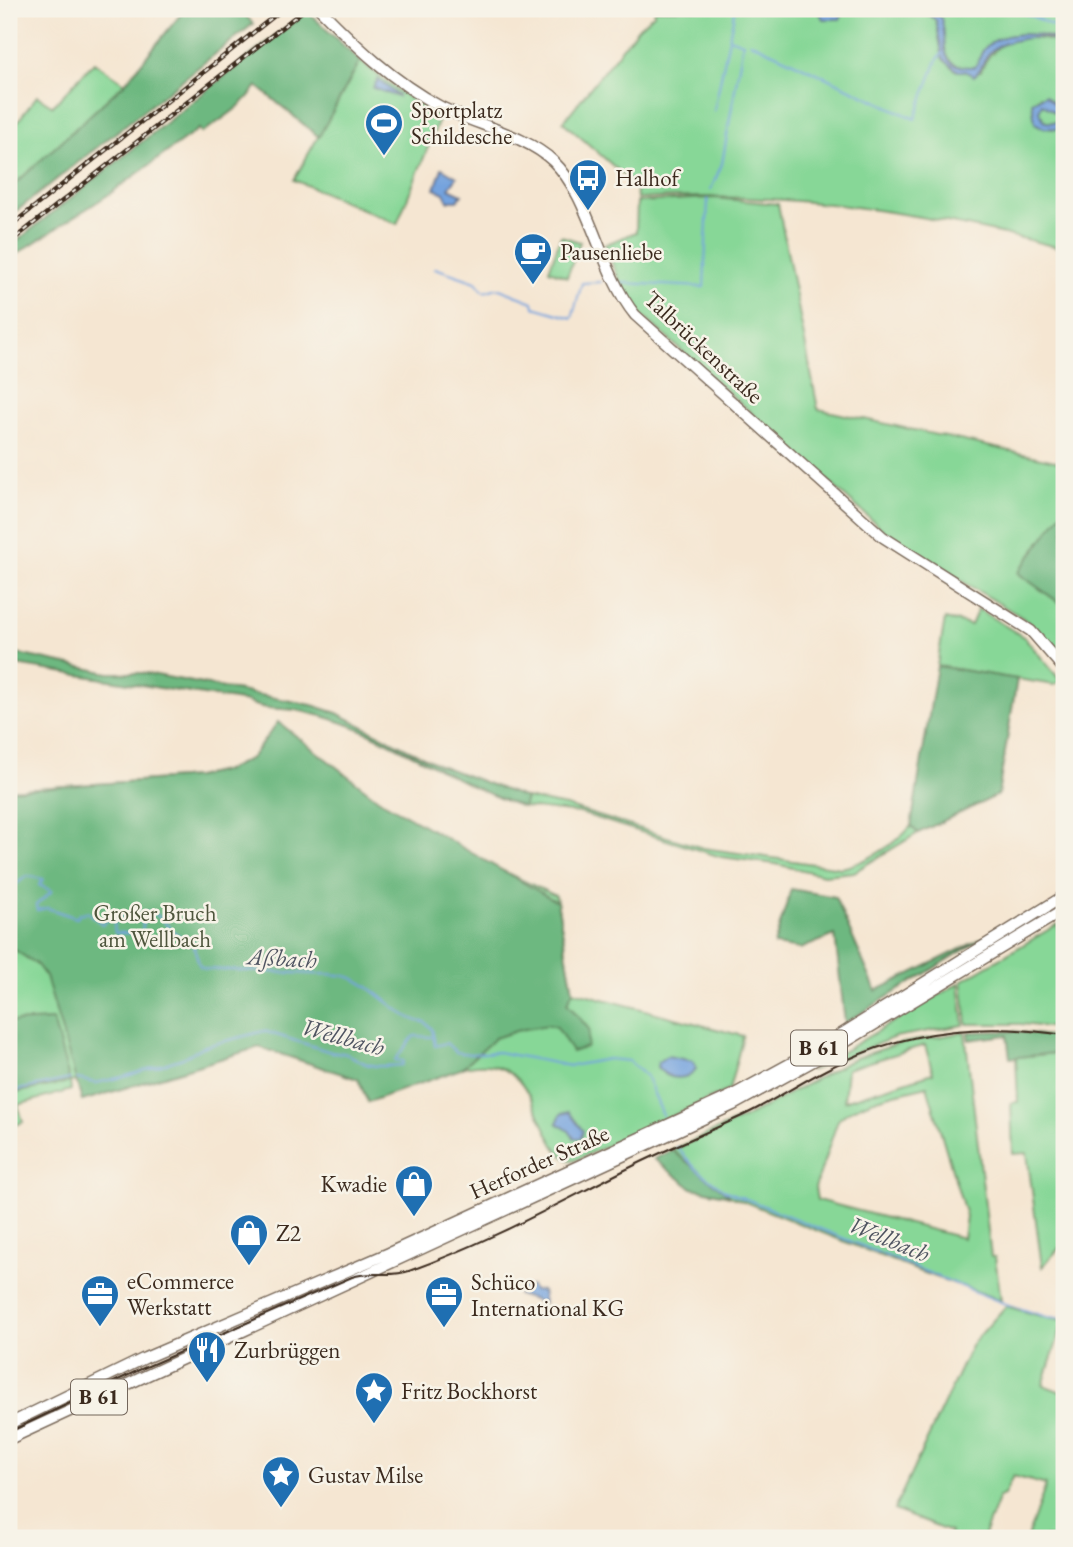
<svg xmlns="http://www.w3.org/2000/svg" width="1073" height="1547" viewBox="0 0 1073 1547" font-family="'EB Garamond',serif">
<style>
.green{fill:#87d797;stroke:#61805a;stroke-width:2;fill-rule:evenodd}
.forest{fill:#6db880;stroke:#54714f;stroke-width:2}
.water{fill:#74a3de;stroke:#58667e;stroke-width:2}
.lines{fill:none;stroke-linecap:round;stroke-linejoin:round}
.stream{stroke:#74a3de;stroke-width:2}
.secondary-casing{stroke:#7c6c5d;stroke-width:13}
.primary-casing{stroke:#7c6c5d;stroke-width:13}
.secondary{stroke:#fff;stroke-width:10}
.primary{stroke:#fff;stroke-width:10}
.tram{stroke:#3b2a1e;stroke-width:2}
.rail-casing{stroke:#3b2a1e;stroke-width:4.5}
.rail{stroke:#f7f3e8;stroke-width:2;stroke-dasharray:5;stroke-linecap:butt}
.labels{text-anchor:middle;stroke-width:5;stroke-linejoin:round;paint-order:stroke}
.shield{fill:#f7f3e8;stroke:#73665b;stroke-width:2}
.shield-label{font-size:21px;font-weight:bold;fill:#3b2a1e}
.poi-label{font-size:23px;fill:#3b2a1e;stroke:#f7f3e8;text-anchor:start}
.street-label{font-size:23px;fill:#3b2a1e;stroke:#f7f3e8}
.park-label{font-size:23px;fill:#4e553c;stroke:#f7f3e8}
.water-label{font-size:24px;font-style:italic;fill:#4f5461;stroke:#f7f3e8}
</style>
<rect width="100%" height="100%" fill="#f7f3e8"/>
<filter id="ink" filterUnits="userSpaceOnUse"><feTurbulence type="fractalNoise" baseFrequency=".0143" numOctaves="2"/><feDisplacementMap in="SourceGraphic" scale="14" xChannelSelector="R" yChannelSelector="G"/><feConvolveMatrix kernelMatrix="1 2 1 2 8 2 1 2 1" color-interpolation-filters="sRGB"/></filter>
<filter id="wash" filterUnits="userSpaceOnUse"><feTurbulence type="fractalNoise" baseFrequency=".00686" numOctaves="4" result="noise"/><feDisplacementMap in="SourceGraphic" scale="28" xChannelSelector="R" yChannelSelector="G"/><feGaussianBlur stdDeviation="1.57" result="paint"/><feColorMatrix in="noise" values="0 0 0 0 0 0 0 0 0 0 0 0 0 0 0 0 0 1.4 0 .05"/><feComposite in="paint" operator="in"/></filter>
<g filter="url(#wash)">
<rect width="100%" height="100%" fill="#f5e6d2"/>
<path class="green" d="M 655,9 L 818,9 L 822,12 L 841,12 L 846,9 L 922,9 L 936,20 L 943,59 L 957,71 L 981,71 C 993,40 1021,33 1052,41 L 1064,54 L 1064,103 L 1057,106 L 1040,96 L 1032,102 L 1035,123 L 1044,128 L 1064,129 L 1064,249 C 924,212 782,190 637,199 L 636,186 L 563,122 L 639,27 L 654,14 Z
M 930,9 L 1064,9 L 1064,43 C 1044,32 1003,29 985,48 C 980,53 980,62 975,67 C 926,69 957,29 930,9 Z
M 360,61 L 400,92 L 436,115 L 439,120 L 397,224 L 294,180 Z
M 94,62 L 125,83 L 15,185 L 9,180 L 9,133 L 37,96 L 53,106 Z
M 1042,103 L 1058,114 L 1064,111 L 1064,123 L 1045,122 L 1039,111 Z
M 713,198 L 778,204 L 818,409 L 1064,463 L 1064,510 L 1018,573 L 1064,606 L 1064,655 L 1023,618 L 902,545 L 884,531 L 636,310 L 627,298 L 604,245 L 636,232 L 637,202 Z
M 561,236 L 580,242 L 567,277 L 549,270 Z
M 978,609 L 1025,638 L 1061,681 L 1054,685 L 937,666 L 945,619 L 971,625 Z
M 272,731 L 303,761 L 370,808 L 556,896 L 573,991 L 743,1036 L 729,1090 L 574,1161 C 537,1155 542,1058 476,1065 C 443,1069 400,1090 368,1102 L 358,1079 L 259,1047 L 82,1101 L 77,1081 L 70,1082 L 71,1090 L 18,1105 L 23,1122 L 9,1128 L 9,790 L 196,777 L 227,770 L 251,758 Z
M 526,798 L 566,806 L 703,848 L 841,868 C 863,864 897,844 911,826 L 918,833 L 854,872 L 824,875 L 775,864 L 721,857 L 580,813 L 523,807 Z
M 1058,924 L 1064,956 L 1064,1029 L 1021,1024 L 967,1024 L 962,981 Z
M 959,983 L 964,1025 L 895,1037 L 810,1071 Z
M 965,1032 L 991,1257 L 995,1257 L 1001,1300 L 916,1270 L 730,1196 L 672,1150 L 746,1117 L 853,1059 L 897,1044 ZM 925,1045 L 933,1073 L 844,1101 L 847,1069 ZM 927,1086 L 966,1216 L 963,1238 L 817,1200 L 815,1188 L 838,1120 C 860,1099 898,1094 927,1086 Z
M 1064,1052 L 1064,1243 L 1042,1267 L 1027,1153 L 1013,1154 L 1011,1103 L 1018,1102 L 1016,1057 Z
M 1006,1306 L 1047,1318 L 1064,1320 L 1043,1385 L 1064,1393 L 1064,1515 L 1056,1538 L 1027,1538 L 1046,1485 L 1013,1476 L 1004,1495 L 999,1497 L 983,1538 L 947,1538 L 950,1532 L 894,1510 L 972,1344 Z"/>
<path class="forest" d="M 185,9 L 249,9 L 244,13 L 253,24 L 9,217 L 9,180 L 15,184 L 125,83 Z
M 307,11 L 360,61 L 319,137 L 257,86 C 243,107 223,118 202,133 L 199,129 L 111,193 L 9,259 L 9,247 Z
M 1064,510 L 1064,606 L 1018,573 Z
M 9,652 L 109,673 L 146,673 L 312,705 L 337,713 L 439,765 L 526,798 L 523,807 C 462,787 411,749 352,726 C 333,719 314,713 295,710 C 278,708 263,710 247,702 L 9,664 Z
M 937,666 L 1017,679 L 998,795 L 918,833 L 911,826 Z
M 278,722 L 378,799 L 557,902 L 573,991 L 567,1003 L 589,1029 L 587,1047 L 572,1052 L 557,1027 L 549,1025 L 519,1030 L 495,1038 L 461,1069 L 368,1102 L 358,1079 L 259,1047 L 82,1101 L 46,977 L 37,965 L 9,946 L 9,790 L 196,777 L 227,770 L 251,758 Z
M 791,889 L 835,897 L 876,991 L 985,937 L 845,1023 L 835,935 L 800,949 L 774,945 Z
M 53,1020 L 70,1082 L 9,1094 L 9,1022 Z
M 1014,1031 L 1064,1038 L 1064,1052 L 1010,1058 L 1007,1035 L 969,1040 L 968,1032 Z
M 672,1150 L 730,1196 L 692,1188 L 654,1159 Z"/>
<path class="water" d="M 818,9 L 846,9 L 840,19 L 823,19 Z
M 922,9 L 930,9 L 941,18 C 950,42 933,69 975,67 C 980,61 980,53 985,48 C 1003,29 1044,32 1064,43 L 1064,54 C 1061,50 1058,44 1053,41 C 1039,33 999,41 989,53 C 982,61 983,69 974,76 L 965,71 L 958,71 L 943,59 L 936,20 Z
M 378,79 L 398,96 L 398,97 L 373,88 Z
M 1045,95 L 1057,106 L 1064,103 L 1064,111 L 1058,114 L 1042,104 L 1039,111 L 1045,122 L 1064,123 L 1064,129 L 1044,128 L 1035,123 L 1032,102 Z
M 442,168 L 457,177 L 449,188 L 462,194 L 458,201 L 448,201 L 444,193 L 435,189 Z
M 667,1056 L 693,1061 L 696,1069 C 685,1082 668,1080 657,1067 L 658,1062 Z
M 569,1112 L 583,1131 L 581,1138 L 574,1138 L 569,1131 L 557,1123 L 561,1114 Z
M 531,1286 L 533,1290 L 542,1291 L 544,1303 L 518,1295 L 521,1287 Z"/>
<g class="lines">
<path class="stream" d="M 1016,9 L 1064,31
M 750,42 L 915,119 L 937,60 L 943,53
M 714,111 L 735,9
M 711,189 L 722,164 L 743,43 L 729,38
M 435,268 L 476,282 L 484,292 L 497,288 L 533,302 L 534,307 L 572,318 L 582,283 L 601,282
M 622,283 L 704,287 L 708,199
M 9,883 L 15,885 L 27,876 L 43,879 L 39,885 L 52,891 L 36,905 L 37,910 L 47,908 L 77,918 L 79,914 L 87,912 L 102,924 L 117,913 L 121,917 L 114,922 L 115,933 L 142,933 L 143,924 L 135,913 C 143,914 151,910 158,916 C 168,925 177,939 192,940 L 200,967 L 206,969 C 242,971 278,972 314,974 C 327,975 340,973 352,978 C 375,986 404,1023 425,1022 L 432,1029 L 435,1046 L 446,1043 L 456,1052 L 470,1054 L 498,1052 L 570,1066 L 608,1059 L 629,1061 L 647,1077 L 663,1116
M 77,1079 L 96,1083 L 127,1076 L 183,1058 L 202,1047 L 264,1031 L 331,1052 C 344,1051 351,1056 362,1062 C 373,1068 389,1066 402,1065 L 403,1061 L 395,1060 L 414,1036 L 431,1037
M 9,1092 L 70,1079
M 677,1147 L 695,1168 L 724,1190 L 1003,1303 L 1047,1317 L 1064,1318"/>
</g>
</g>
<g filter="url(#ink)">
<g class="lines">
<defs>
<path id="secondary" d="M 320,9 C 355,45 394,82 439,106 C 473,124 526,135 553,161 C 591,197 599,270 635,315 L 883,537 L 1031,631 L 1064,669"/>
<path id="primary" d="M 9,1424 L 145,1358 L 389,1253 L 733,1095 L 819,1048 L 1064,896
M 9,1439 L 733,1105 L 824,1055 L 1064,910"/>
</defs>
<use href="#secondary" class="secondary-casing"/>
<use href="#primary" class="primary-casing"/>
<use href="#secondary" class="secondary"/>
<use href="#primary" class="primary"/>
<path class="tram" d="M 9,1432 L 139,1370 L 352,1277 C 371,1270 390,1278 409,1271 C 485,1244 557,1204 629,1168 C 667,1149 706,1133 744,1115 C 778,1099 808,1077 842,1062 C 912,1029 989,1023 1064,1035"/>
<defs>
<path id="rail" d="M 9,227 L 283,9
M 9,243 L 305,9"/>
</defs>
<use href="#rail" class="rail-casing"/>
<use href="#rail" class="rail"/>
</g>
</g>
<defs>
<symbol id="stadium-pin" viewBox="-11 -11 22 30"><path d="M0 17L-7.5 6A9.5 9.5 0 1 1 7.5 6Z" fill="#1f6fb2" stroke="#f7f3e8"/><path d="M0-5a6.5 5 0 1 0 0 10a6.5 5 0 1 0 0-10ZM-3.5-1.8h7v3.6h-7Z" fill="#fff"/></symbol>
<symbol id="bus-pin" viewBox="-11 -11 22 30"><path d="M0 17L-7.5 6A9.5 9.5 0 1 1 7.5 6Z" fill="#1f6fb2" stroke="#f7f3e8"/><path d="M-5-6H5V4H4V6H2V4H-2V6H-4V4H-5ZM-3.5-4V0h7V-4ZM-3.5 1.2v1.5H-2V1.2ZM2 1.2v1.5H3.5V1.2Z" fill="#fff"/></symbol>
<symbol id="cafe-pin" viewBox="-11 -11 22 30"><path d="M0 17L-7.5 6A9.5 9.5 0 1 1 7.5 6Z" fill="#1f6fb2" stroke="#f7f3e8"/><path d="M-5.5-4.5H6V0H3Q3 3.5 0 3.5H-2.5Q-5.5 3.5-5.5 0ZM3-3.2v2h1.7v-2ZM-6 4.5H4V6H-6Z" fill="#fff"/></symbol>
<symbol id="shop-pin" viewBox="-11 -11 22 30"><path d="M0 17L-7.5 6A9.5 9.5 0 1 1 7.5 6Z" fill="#1f6fb2" stroke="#f7f3e8"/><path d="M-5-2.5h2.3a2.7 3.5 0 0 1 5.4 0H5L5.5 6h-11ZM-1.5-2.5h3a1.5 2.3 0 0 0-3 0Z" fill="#fff"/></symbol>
<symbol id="office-pin" viewBox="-11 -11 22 30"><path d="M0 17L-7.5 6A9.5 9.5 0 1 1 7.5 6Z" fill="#1f6fb2" stroke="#f7f3e8"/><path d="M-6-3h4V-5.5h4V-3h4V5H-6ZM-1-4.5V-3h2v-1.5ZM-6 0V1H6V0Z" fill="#fff"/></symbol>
<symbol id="restaurant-pin" viewBox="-11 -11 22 30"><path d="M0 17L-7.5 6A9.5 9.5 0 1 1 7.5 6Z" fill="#1f6fb2" stroke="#f7f3e8"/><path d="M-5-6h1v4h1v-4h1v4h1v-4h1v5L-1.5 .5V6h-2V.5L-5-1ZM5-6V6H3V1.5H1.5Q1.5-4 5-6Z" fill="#fff"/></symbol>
<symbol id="sight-pin" viewBox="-11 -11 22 30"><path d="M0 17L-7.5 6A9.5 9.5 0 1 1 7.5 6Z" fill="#1f6fb2" stroke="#f7f3e8"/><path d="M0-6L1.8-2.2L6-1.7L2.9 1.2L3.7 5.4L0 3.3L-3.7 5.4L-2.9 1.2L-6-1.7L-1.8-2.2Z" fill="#fff"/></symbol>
</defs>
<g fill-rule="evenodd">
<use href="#stadium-pin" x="362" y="101" width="44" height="60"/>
<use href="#bus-pin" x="566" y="156" width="44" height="60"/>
<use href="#cafe-pin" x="511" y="230" width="44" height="60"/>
<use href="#shop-pin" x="392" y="1162" width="44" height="60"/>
<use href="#shop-pin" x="227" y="1211" width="44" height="60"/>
<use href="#office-pin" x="78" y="1272" width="44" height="60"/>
<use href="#office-pin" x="422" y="1273" width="44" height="60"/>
<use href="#restaurant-pin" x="185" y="1328" width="44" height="60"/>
<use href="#sight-pin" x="352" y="1369" width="44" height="60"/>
<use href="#sight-pin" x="259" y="1453" width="44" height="60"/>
</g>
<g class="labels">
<g class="shield">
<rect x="791" y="1030.5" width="56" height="35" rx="5"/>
<rect x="71" y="1379.5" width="56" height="35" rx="5"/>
</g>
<g class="shield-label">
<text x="819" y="1055">B 61</text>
<text x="99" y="1404">B 61</text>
</g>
<g class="poi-label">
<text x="411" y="118">Sportplatz<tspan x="411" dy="26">Schildesche</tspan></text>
<text x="615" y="186">Halhof</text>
<text x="560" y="260">Pausenliebe</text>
<text x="387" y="1192" text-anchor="end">Kwadie</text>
<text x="276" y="1241">Z2</text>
<text x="127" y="1289">eCommerce<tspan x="127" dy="26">Werkstatt</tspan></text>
<text x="471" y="1290">Schüco<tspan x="471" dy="26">International KG</tspan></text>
<text x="234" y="1358">Zurbrüggen</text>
<text x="401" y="1399">Fritz Bockhorst</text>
<text x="308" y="1483">Gustav Milse</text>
</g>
<g class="street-label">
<text transform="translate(704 347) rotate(43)" y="8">Talbrückenstraße</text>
<text transform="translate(539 1162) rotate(-24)" y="8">Herforder Straße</text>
</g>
<g class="park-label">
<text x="155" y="921">Großer Bruch<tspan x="155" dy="26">am Wellbach</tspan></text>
</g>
<g class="water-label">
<text transform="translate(282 958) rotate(3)" y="8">Aßbach</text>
<text transform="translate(343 1037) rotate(15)" y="8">Wellbach</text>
<text transform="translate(889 1239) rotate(22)" y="8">Wellbach</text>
</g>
</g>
<rect width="1073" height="1547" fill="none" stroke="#f7f3e8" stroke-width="35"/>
</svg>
